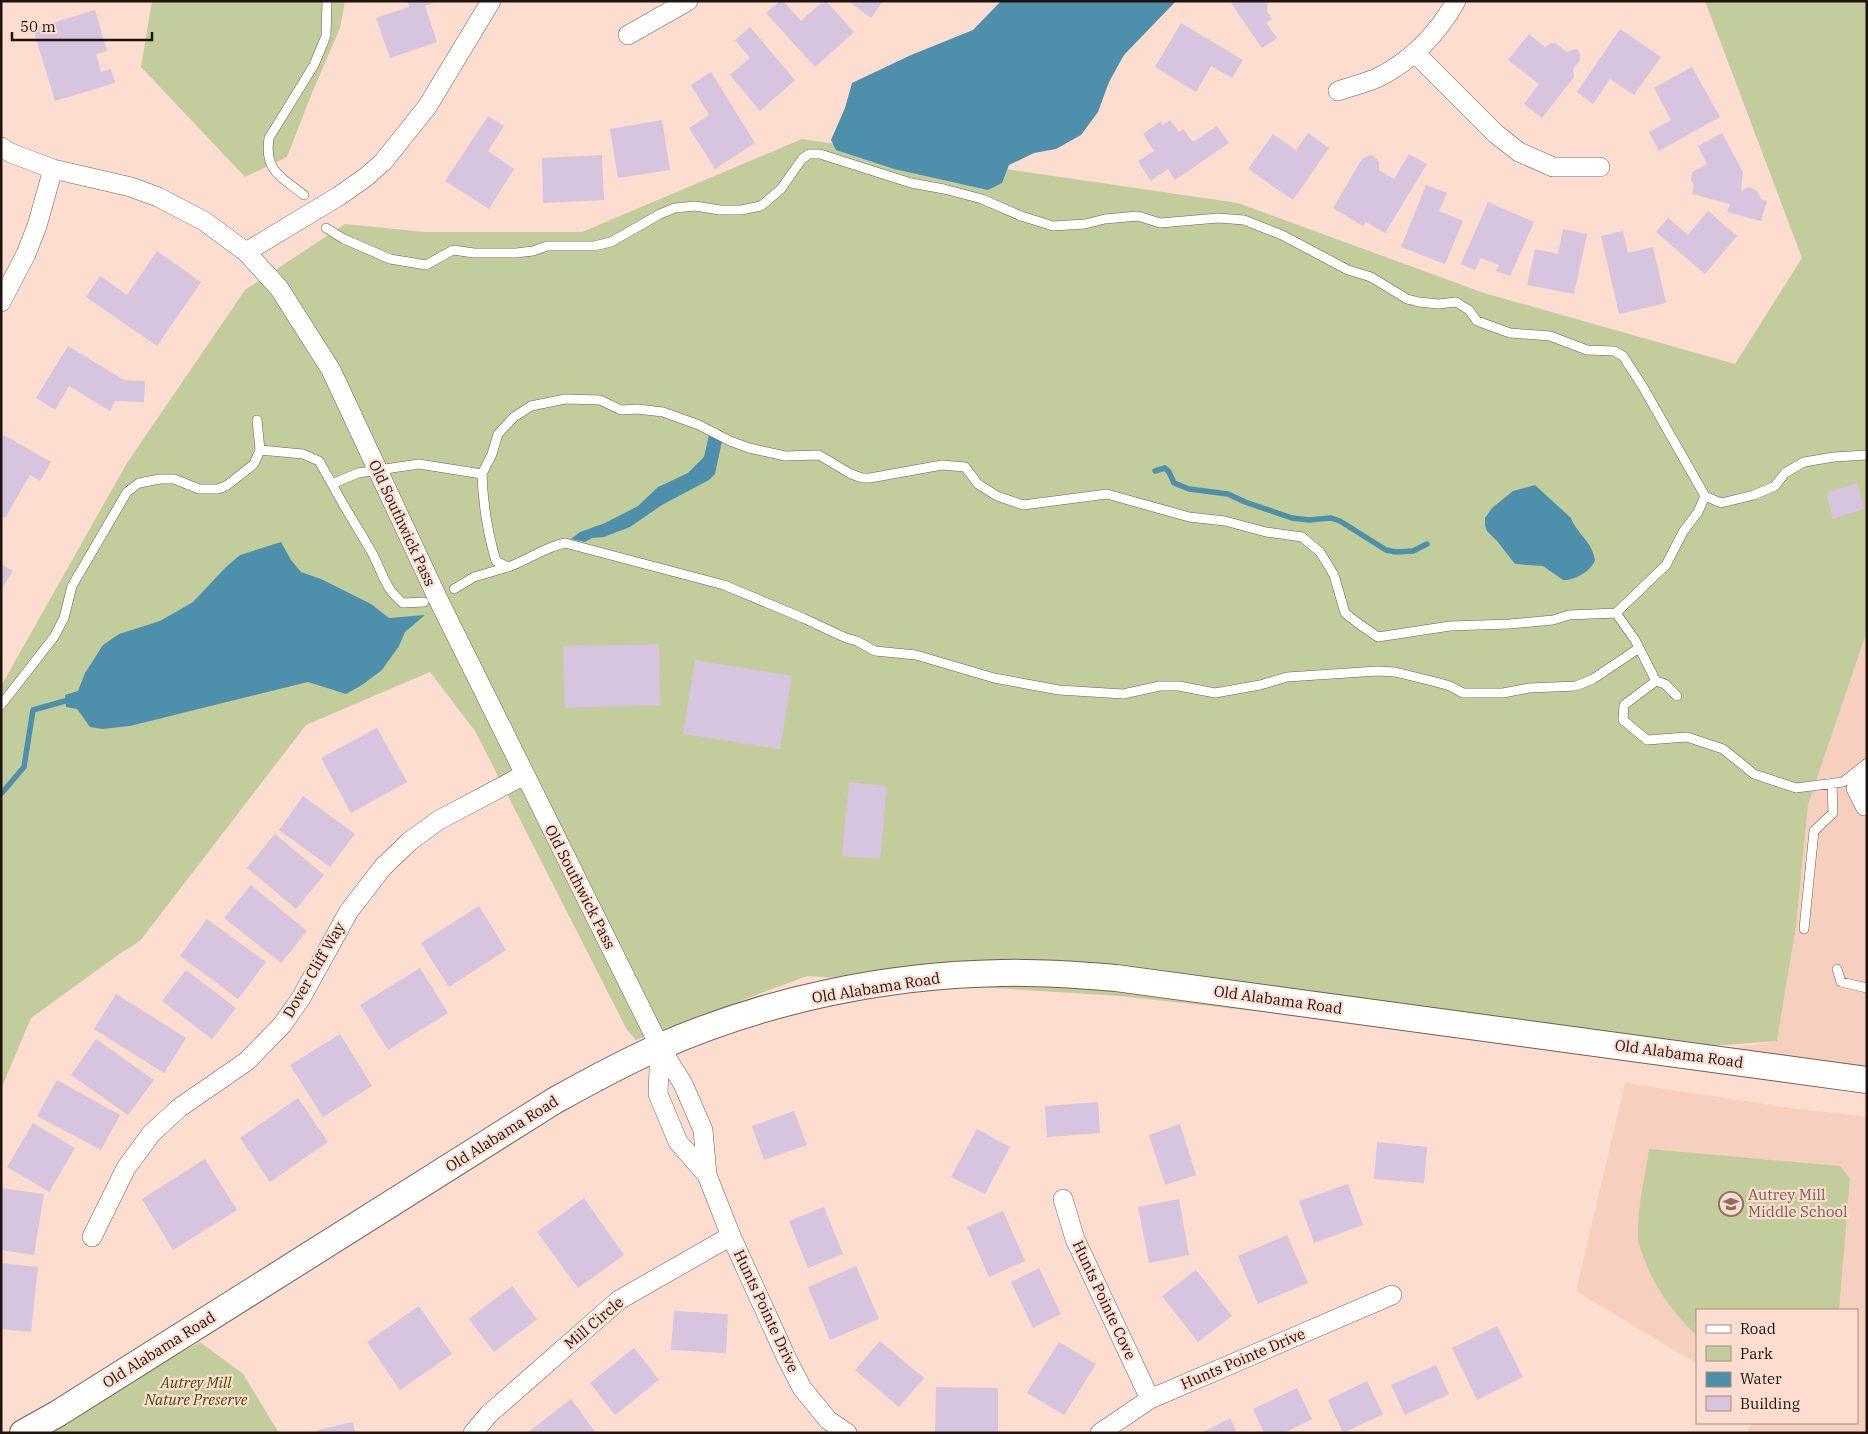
<svg xmlns="http://www.w3.org/2000/svg" width="1868" height="1434" viewBox="0 0 1868 1434" font-family="'IBM Plex Serif',serif">
<style>
.built{fill:#f6cfbe}
.green{fill:#c3cd9c}
.water{fill:#4e90ab}
.lines{fill:none;stroke-linecap:round;stroke-linejoin:round}
.stream{stroke:#4e90ab;stroke-width:5.5}
.building{fill:#d7c4de}
.lane-casing{stroke:#765b4f;stroke-width:10}
.street-casing{stroke:#765b4f;stroke-width:20}
.secondary-casing{stroke:#765b4f;stroke-width:28}
.lane{stroke:#fff;stroke-width:9}
.street{stroke:#fff;stroke-width:19}
.secondary{stroke:#fff;stroke-width:26}
.labels{text-anchor:middle;stroke-width:4.5;stroke-linejoin:round;paint-order:stroke}
.street-label{font-size:15px;fill:#1e130e;stroke:#fdddcf}
.education-label{font-size:15px;fill:#785e54;stroke:#fdddcf;text-anchor:start}
.park-label{font-size:15px;font-style:italic;fill:#434c08;stroke:#fdddcf}
</style>
<rect width="100%" height="100%" fill="#fdddcf"/>
<path class="built" d="M 1867,631 L 1867,1086 L 1675,1058 L 1777,1041 L 1796,926 L 1808,805 Z
M 1625,1083 L 1790,1108 L 1867,1117 L 1867,1433 L 1746,1433 L 1751,1423 L 1857,1423 L 1857,1310 L 1697,1310 L 1697,1364 L 1576,1291 Z"/>
<path class="green" d="M 152,1 L 345,1 L 340,28 L 312,93 L 287,157 L 245,177 L 141,67 Z
M 1705,1 L 1867,1 L 1867,631 L 1808,805 L 1796,926 L 1777,1041 L 1632,1052 L 1119,996 L 807,976 L 636,1040 L 627,1030 L 475,731 L 430,672 L 306,725 L 140,941 L 118,955 L 31,1018 L 1,1089 L 1,686 L 127,463 L 245,290 L 345,224 L 425,232 L 582,232 L 802,139 L 1238,203 L 1484,293 L 1735,364 L 1802,258 Z
M 1649,1149 L 1840,1166 L 1850,1178 L 1839,1310 L 1697,1310 L 1697,1336 C 1673,1313 1654,1287 1643,1256 C 1641,1250 1638,1244 1638,1237 C 1637,1208 1645,1178 1649,1149 Z
M 200,1342 L 243,1374 L 279,1433 L 36,1433 Z"/>
<path class="water" d="M 1001,1 L 1176,1 L 1124,55 L 1109,82 L 1098,112 L 1081,135 L 1056,149 L 1034,153 L 1009,165 L 1002,183 L 988,190 L 894,169 L 836,150 L 831,140 L 845,108 L 852,83 L 911,55 L 973,30 Z
M 709,435 L 722,441 L 715,474 L 709,480 L 662,505 L 630,527 L 604,537 L 592,538 L 585,542 L 571,539 L 580,532 L 605,523 L 638,506 L 658,487 L 688,473 L 704,457 Z
M 1535,485 L 1571,518 C 1577,534 1593,542 1595,561 C 1590,571 1575,581 1563,580 L 1543,566 L 1515,564 L 1497,541 L 1487,531 L 1485,526 L 1485,518 L 1492,508 L 1513,491 Z
M 281,542 L 291,560 L 301,572 L 321,579 L 371,604 L 389,618 L 425,615 L 405,632 L 399,646 L 382,670 L 362,685 L 346,694 L 308,682 L 130,726 L 102,729 L 90,727 L 77,709 L 66,707 L 65,695 L 78,691 L 85,673 L 103,645 L 119,634 L 160,621 L 193,602 L 225,568 L 240,555 Z"/>
<g class="lines">
<path class="stream" d="M 1155,471 L 1165,468 L 1169,472 L 1174,483 L 1189,489 L 1228,494 L 1245,502 L 1292,518 L 1309,520 L 1331,518 L 1340,521 L 1386,550 L 1396,552 L 1413,551 L 1427,544
M 1,794 L 24,767 L 33,710 L 65,701"/>
</g>
<path class="building" d="M 408,1 L 437,1 L 425,6 L 437,42 L 390,58 L 376,18 L 409,7 Z
M 780,1 L 783,1 L 801,21 L 823,1 L 826,1 L 854,32 L 815,67 L 766,13 Z
M 848,1 L 883,1 L 871,18 Z
M 1234,1 L 1268,1 L 1267,11 L 1272,19 L 1266,23 L 1277,38 L 1262,48 L 1231,3 Z
M 95,10 L 107,51 L 96,54 L 101,72 L 111,69 L 115,83 L 55,101 L 33,29 Z
M 1181,23 L 1243,60 L 1232,78 L 1211,66 L 1196,92 L 1155,67 Z
M 750,27 L 795,80 L 760,111 L 730,75 L 750,58 L 735,40 Z
M 1620,29 L 1661,57 L 1634,95 L 1610,79 L 1593,104 L 1577,92 Z
M 1529,34 L 1545,47 L 1551,43 L 1555,43 L 1567,52 L 1577,49 L 1580,54 L 1580,60 L 1573,69 L 1574,77 L 1542,118 L 1524,104 L 1539,84 L 1508,60 Z
M 1692,67 L 1720,117 L 1659,151 L 1649,132 L 1671,120 L 1654,88 Z
M 711,72 L 755,143 L 715,169 L 689,128 L 709,115 L 691,85 Z
M 488,116 L 504,126 L 488,151 L 514,169 L 489,209 L 445,181 Z
M 662,120 L 670,170 L 618,178 L 610,129 Z
M 1170,120 L 1179,132 L 1183,129 L 1193,142 L 1217,126 L 1229,143 L 1175,180 L 1168,169 L 1151,181 L 1138,161 L 1154,151 L 1143,134 L 1161,121 L 1163,125 Z
M 1308,133 L 1329,148 L 1293,200 L 1248,169 L 1273,134 L 1296,150 Z
M 1722,133 L 1743,172 L 1741,191 L 1749,187 L 1757,191 L 1761,199 L 1767,201 L 1761,221 L 1727,212 L 1730,204 L 1692,194 L 1694,186 L 1691,180 L 1692,172 L 1707,164 L 1698,146 Z
M 1409,154 L 1427,164 L 1385,233 L 1366,222 L 1363,226 L 1333,208 L 1362,159 L 1370,155 L 1374,156 L 1379,162 L 1379,170 L 1394,179 Z
M 602,155 L 604,200 L 543,203 L 542,158 Z
M 1426,185 L 1447,193 L 1439,211 L 1463,221 L 1445,264 L 1401,247 Z
M 1488,202 L 1534,222 L 1510,276 L 1496,271 L 1499,265 L 1481,258 L 1475,270 L 1461,264 Z
M 1708,211 L 1737,236 L 1705,274 L 1656,232 L 1668,218 L 1688,235 Z
M 1563,229 L 1587,234 L 1574,294 L 1527,285 L 1535,249 L 1558,254 Z
M 1623,231 L 1628,253 L 1653,247 L 1666,303 L 1619,314 L 1601,236 Z
M 157,251 L 201,282 L 157,346 L 86,297 L 100,276 L 127,295 Z
M 68,346 L 124,380 L 145,381 L 144,402 L 115,401 L 110,411 L 69,386 L 55,410 L 36,398 Z
M 4,435 L 51,462 L 40,481 L 30,475 L 5,518 L 1,516 L 1,440 Z
M 1857,483 L 1864,509 L 1833,519 L 1826,493 Z
M 1,564 L 13,571 L 1,590 Z
M 659,644 L 660,705 L 565,708 L 563,646 Z
M 695,660 L 792,676 L 780,749 L 683,734 Z
M 377,728 L 407,782 L 351,813 L 321,758 Z
M 849,782 L 887,786 L 880,859 L 842,856 Z
M 303,796 L 355,834 L 330,867 L 279,830 Z
M 275,834 L 324,875 L 296,909 L 247,868 Z
M 251,885 L 307,931 L 281,963 L 224,918 Z
M 479,906 L 506,950 L 449,987 L 421,943 Z
M 207,919 L 266,962 L 238,999 L 180,956 Z
M 420,968 L 448,1013 L 388,1050 L 360,1005 Z
M 186,970 L 236,1008 L 212,1039 L 162,1001 Z
M 116,994 L 186,1038 L 164,1073 L 94,1029 Z
M 340,1034 L 372,1086 L 323,1117 L 290,1065 Z
M 96,1039 L 154,1080 L 128,1115 L 71,1075 Z
M 57,1080 L 120,1115 L 101,1150 L 37,1116 Z
M 298,1098 L 328,1142 L 270,1182 L 240,1138 Z
M 1098,1102 L 1100,1133 L 1047,1137 L 1045,1106 Z
M 794,1111 L 807,1145 L 764,1160 L 752,1126 Z
M 33,1123 L 75,1148 L 49,1192 L 7,1167 Z
M 1180,1124 L 1196,1175 L 1165,1185 L 1149,1135 Z
M 977,1129 L 1010,1147 L 985,1194 L 951,1177 Z
M 1377,1142 L 1427,1147 L 1424,1183 L 1374,1179 Z
M 205,1159 L 237,1210 L 173,1250 L 142,1199 Z
M 1348,1184 L 1363,1225 L 1314,1243 L 1299,1201 Z
M 1,1188 L 44,1194 L 34,1255 L 1,1250 Z
M 584,1198 L 624,1255 L 578,1288 L 537,1232 Z
M 1179,1199 L 1189,1255 L 1149,1263 L 1138,1207 Z
M 824,1207 L 843,1254 L 808,1268 L 789,1221 Z
M 1003,1211 L 1025,1261 L 989,1277 L 967,1227 Z
M 1287,1235 L 1308,1283 L 1258,1304 L 1238,1256 Z
M 1,1263 L 38,1267 L 31,1332 L 1,1329 Z
M 856,1266 L 879,1319 L 830,1340 L 808,1287 Z
M 1039,1268 L 1061,1314 L 1033,1328 L 1011,1282 Z
M 1196,1270 L 1232,1316 L 1198,1342 L 1162,1296 Z
M 512,1286 L 537,1319 L 494,1352 L 469,1319 Z
M 419,1306 L 452,1354 L 400,1390 L 367,1342 Z
M 674,1311 L 728,1314 L 726,1353 L 671,1350 Z
M 1497,1326 L 1523,1377 L 1477,1400 L 1452,1348 Z
M 880,1341 L 924,1378 L 899,1407 L 855,1370 Z
M 1059,1342 L 1096,1364 L 1064,1415 L 1027,1393 Z
M 634,1348 L 659,1380 L 615,1415 L 590,1383 Z
M 1436,1365 L 1449,1394 L 1405,1415 L 1391,1385 Z
M 1367,1381 L 1383,1414 L 1343,1433 L 1328,1400 Z
M 936,1387 L 998,1388 L 998,1433 L 935,1433 Z
M 1297,1388 L 1312,1419 L 1284,1433 L 1264,1433 L 1253,1409 Z
M 571,1399 L 596,1433 L 527,1433 Z
M 1230,1418 L 1237,1433 L 1202,1433 Z
M 353,1422 L 355,1433 L 319,1433 L 318,1430 Z"/>
<g class="lines">
<defs>
<path id="lane" d="M 304,195 C 281,177 264,171 269,138 L 314,65 L 326,36 L 327,1
M 326,228 L 344,239 L 390,259 L 426,265 L 453,250 L 474,253 L 516,253 L 533,251 L 547,246 L 594,246 L 611,242 L 660,214 L 675,208 L 695,206 L 720,210 L 741,210 L 761,206 L 781,189 L 802,159 L 809,154 L 820,154 L 911,183 L 944,189 L 982,199 L 1021,216 L 1053,226 L 1085,224 L 1105,219 L 1138,216 L 1160,223 L 1218,218 L 1244,220 L 1282,235 L 1348,270 L 1371,277 L 1407,299 L 1419,302 L 1438,304 L 1456,302 L 1469,310 L 1477,321 L 1510,333 L 1550,336 L 1587,350 L 1614,351 L 1623,356 L 1643,387 L 1705,496 L 1698,512 L 1683,532 L 1666,565 L 1616,613
M 257,420 L 260,450 L 303,454 L 319,461 L 332,484 L 358,473 L 419,464 L 482,474 L 492,454 L 498,434 L 514,417 L 531,406 L 565,399 L 600,400 L 621,410 L 637,409 L 663,412 L 699,425 L 730,441 L 749,448 L 785,456 L 819,455 L 851,474 L 862,478 L 870,478 L 942,465 L 965,467 L 978,484 L 997,496 L 1023,505 L 1107,494 L 1189,517 L 1225,521 L 1266,532 L 1302,537 L 1320,552 L 1334,575 L 1345,613 L 1359,624 L 1378,637 L 1450,626 L 1510,624 L 1553,620 L 1569,615 L 1616,613 L 1635,640 L 1656,681 L 1624,705 L 1623,720 L 1647,740 L 1687,737 L 1723,749 L 1754,774 L 1796,788 L 1843,782 L 1867,763
M 482,474 C 483,504 487,531 496,561 L 508,567 C 528,560 545,547 565,543 L 724,585 L 803,618 L 846,638 L 857,641 L 875,651 L 916,655 L 994,678 L 1059,690 L 1123,694 L 1160,686 L 1179,686 L 1215,693 L 1260,685 L 1287,677 L 1378,671 L 1395,672 L 1436,682 L 1450,686 L 1463,693 L 1503,693 L 1529,688 L 1576,686 L 1593,679 L 1639,648
M 332,484 C 344,507 358,528 371,551 C 383,572 383,587 403,603 L 424,602
M 1705,496 L 1721,503 L 1754,495 L 1775,486 L 1785,473 L 1804,462 L 1834,457 L 1867,455
M 454,589 L 474,577 L 508,567
M 1656,681 L 1665,684 L 1677,696
M 1,705 L 54,637 L 64,618 L 72,586 L 127,492 L 139,483 L 160,479 L 174,479 L 199,489 L 218,489 L 226,486 L 254,464 L 260,450
M 1804,929 L 1814,831 L 1833,813 L 1832,783
M 1837,969 L 1841,982 L 1867,988"/>
<path id="street" d="M 628,35 L 688,1
M 1415,53 L 1496,134 L 1519,152 L 1553,167 L 1600,167
M 1338,91 C 1351,86 1367,83 1379,77 C 1412,60 1438,33 1456,1
M 1,147 L 11,153 L 53,169 L 131,187 L 158,197 L 204,221 L 246,252 L 279,288 L 331,370 L 438,599 L 660,1047 L 683,1084 L 703,1130 L 707,1175 L 731,1236 L 787,1359 L 802,1388 L 828,1420 L 847,1433
M 246,252 L 339,196 L 366,177 L 383,162 L 427,107 L 491,1
M 1,302 L 26,254 L 37,226 L 53,169
M 1867,774 L 1856,788 L 1865,806 L 1867,806
M 660,1047 L 658,1094 L 678,1142 L 707,1175
M 1063,1199 L 1075,1239 L 1150,1399
M 92,1237 L 126,1168 L 151,1134 L 179,1108 L 247,1061 L 282,1025 L 301,998 L 349,911 L 383,867 L 410,841 L 439,820 L 524,775
M 473,1433 L 489,1414 L 619,1300 L 731,1236
M 1100,1433 L 1150,1399 L 1392,1295"/>
<path id="secondary" d="M 23,1433 L 57,1414 L 554,1101 C 588,1082 623,1063 659,1047 C 766,1000 885,975 1002,973 C 1040,972 1078,975 1116,978 L 1867,1080"/>
</defs>
<use href="#lane" class="lane-casing"/>
<use href="#street" class="street-casing"/>
<use href="#secondary" class="secondary-casing"/>
<use href="#lane" class="lane"/>
<use href="#street" class="street"/>
<use href="#secondary" class="secondary"/>
</g>
<defs>
<symbol id="school-ring" viewBox="-11 -11 22 22"><circle r="9.5" fill="#fdddcf" stroke="#8d6e63" stroke-width="1.5"/><path d="M0-5L7-2L0 1L-7-2ZM-4 1L0 2.5L4 1V4Q0 6-4 4Z" fill="#8d6e63"/></symbol>
</defs>
<g fill-rule="evenodd">
<use href="#school-ring" x="1717" y="1190" width="28" height="28"/>
</g>
<g class="labels">
<g class="street-label">
<text transform="translate(402 523) rotate(65)" y="5">Old Southwick Pass</text>
<text transform="translate(580 887) rotate(63)" y="5">Old Southwick Pass</text>
<text transform="translate(314 970) rotate(-60)" y="5">Dover Cliff Way</text>
<text transform="translate(876 988) rotate(-9)" y="5">Old Alabama Road</text>
<text transform="translate(1278 1000) rotate(8)" y="5">Old Alabama Road</text>
<text transform="translate(1679 1054) rotate(8)" y="5">Old Alabama Road</text>
<text transform="translate(502 1134) rotate(-32)" y="5">Old Alabama Road</text>
<text transform="translate(1104 1300) rotate(65)" y="5">Hunts Pointe Cove</text>
<text transform="translate(766 1311) rotate(65)" y="5">Hunts Pointe Drive</text>
<text transform="translate(594 1323) rotate(-40)" y="5">Mill Circle</text>
<text transform="translate(159 1350) rotate(-32)" y="5">Old Alabama Road</text>
<text transform="translate(1243 1359) rotate(-23)" y="5">Hunts Pointe Drive</text>
</g>
<g class="education-label">
<text x="1748" y="1200">Autrey Mill<tspan x="1748" dy="17">Middle School</tspan></text>
</g>
<g class="park-label">
<text x="196" y="1388">Autrey Mill<tspan x="196" dy="17">Nature Preserve</tspan></text>
</g>
</g>
<rect width="1868" height="1434" fill="none" stroke="#1e130e" stroke-width="5"/>
<rect x="1696" y="1309" width="162" height="115" fill="#fdddcf" stroke="#a48c82"/>
<rect x="1706" y="1325" width="25" height="8" fill="#ffffff" stroke="#a48c82"/>
<text x="1740" y="1334" font-size="15" fill="#1e130e">Road</text>
<rect x="1706" y="1346" width="25" height="15" fill="#c3cd9c" stroke="#a48c82"/>
<text x="1740" y="1359" font-size="15" fill="#1e130e">Park</text>
<rect x="1706" y="1372" width="25" height="15" fill="#4e90ab" stroke="#a48c82"/>
<text x="1740" y="1384" font-size="15" fill="#1e130e">Water</text>
<rect x="1706" y="1396" width="25" height="15" fill="#d7c4de" stroke="#a48c82"/>
<text x="1740" y="1409" font-size="15" fill="#1e130e">Building</text>
<path d="M12 32v8h140v-8" fill="none" stroke="#1e130e" stroke-width="2.5"/>
<text x="20" y="32" font-size="15" fill="#1e130e" stroke="#fdddcf" stroke-width="4" paint-order="stroke">50 m</text>
</svg>
